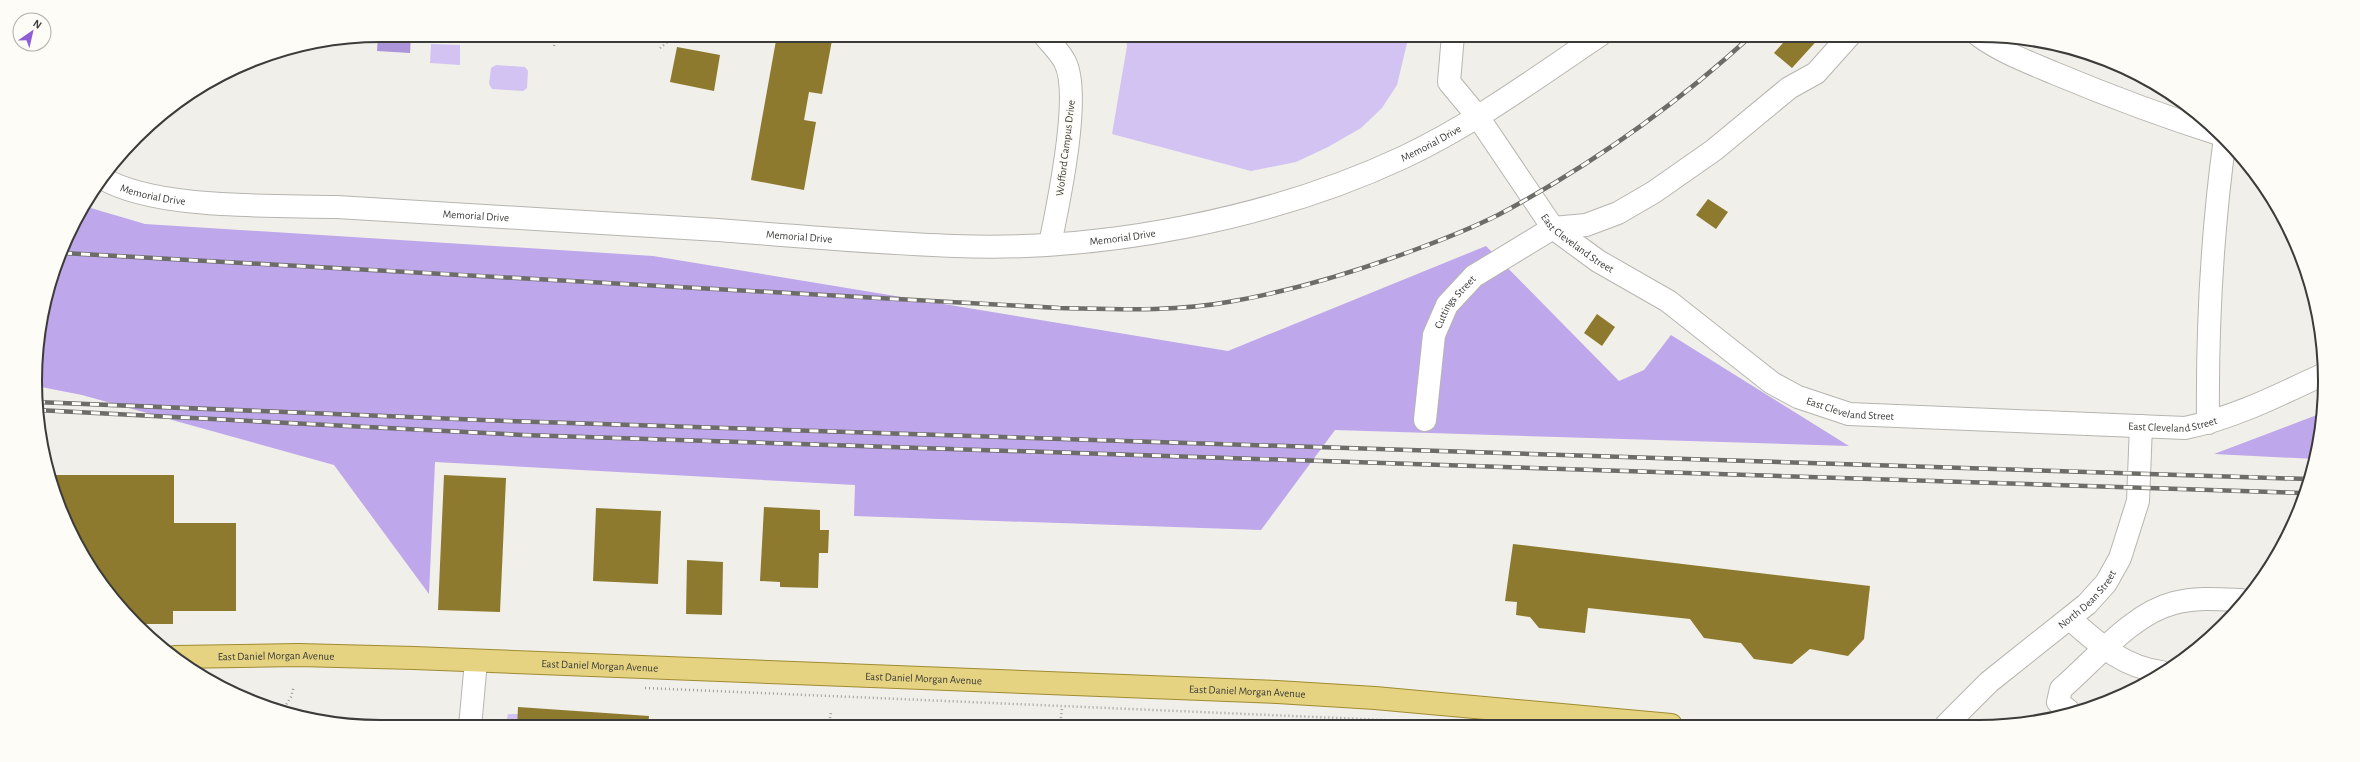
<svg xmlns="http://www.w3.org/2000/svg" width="2360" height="762" viewBox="0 0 2360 762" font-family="'Alegreya Sans',sans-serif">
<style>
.green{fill:#d3c3f3}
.forest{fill:#bea7ea}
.water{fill:#ac95d8}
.building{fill:#8d7a2e}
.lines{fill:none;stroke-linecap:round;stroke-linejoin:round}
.minor-casing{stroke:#b6b5b0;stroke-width:24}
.major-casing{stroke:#a08b31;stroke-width:24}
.path{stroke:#9e9d99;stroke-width:2.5;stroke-dasharray:1 3;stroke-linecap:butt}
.minor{stroke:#fff;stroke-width:22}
.major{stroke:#e6d381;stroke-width:22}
.rail-casing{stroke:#6c6c69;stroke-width:4.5}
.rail{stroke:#fefcf7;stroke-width:3;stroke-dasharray:9;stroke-linecap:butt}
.labels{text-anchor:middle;stroke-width:4;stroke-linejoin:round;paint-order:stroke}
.street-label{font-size:11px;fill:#3b3b39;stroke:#fefcf7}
.rim{fill:none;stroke:#3b3b39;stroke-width:2}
</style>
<rect width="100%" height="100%" fill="#f0efe9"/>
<path class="green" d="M 1126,35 L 1409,35 L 1397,85 L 1382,108 L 1361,128 L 1328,147 L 1296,162 L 1251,171 L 1112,134 L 1127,46 Z
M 431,44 L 460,45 L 460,65 L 430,63 Z
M 496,65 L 525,67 L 528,71 L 527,88 L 523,91 L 492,89 L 489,84 L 491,68 Z
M 508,714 L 518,714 L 517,727 L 505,727 Z"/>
<path class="forest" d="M 84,206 L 145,224 L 653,256 L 1228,351 L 1486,246 L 1619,381 L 1644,370 L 1671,335 L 1849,446 L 1335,430 L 1261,530 L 854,516 L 855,485 L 435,462 L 429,594 L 334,465 L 82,395 L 36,386 L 38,336 L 71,228 Z
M 2322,413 L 2318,449 L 2315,459 L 2214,454 Z"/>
<path class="water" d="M 378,35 L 411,35 L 410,53 L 377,51 Z"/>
<path class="building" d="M 777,35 L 833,35 L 822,94 L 809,92 L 804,120 L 816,122 L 804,190 L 751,180 Z
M 1790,35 L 1822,35 L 1792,68 L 1774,53 Z
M 677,47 L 720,55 L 714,91 L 670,82 Z
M 1708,199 L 1728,212 L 1716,229 L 1696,215 Z
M 1597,314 L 1615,327 L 1602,346 L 1584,333 Z
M 53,475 L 174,475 L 174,523 L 236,523 L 236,611 L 173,611 L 173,624 L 135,624 L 93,573 L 53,484 Z
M 444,475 L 506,478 L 500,612 L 438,610 Z
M 764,507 L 820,510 L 820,530 L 829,530 L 828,553 L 819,553 L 818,588 L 780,587 L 780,582 L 760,581 Z
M 596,508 L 661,511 L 658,584 L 593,581 Z
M 1513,544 L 1870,586 L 1864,639 L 1848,656 L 1810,649 L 1792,664 L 1754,659 L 1741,643 L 1704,638 L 1690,619 L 1588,608 L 1585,633 L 1539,628 L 1530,617 L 1516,615 L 1517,602 L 1505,601 Z
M 687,560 L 723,562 L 722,615 L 686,614 Z
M 518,707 L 649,716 L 648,727 L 517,727 Z"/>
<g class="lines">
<defs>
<g id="minor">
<path d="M 1044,35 C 1051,44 1060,52 1065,62 C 1082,95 1058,205 1050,244"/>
<path id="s1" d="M 1453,35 L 1449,82 L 1478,117 L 1553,228 L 1598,261 L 1668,301 L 1772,383 L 1798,397 L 1849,414 L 2185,428 C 2234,418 2279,395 2324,374"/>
<path d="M 1978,35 C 2001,52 2028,62 2054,73 C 2109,96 2165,117 2222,135"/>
<path id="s2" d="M 102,178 C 156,210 273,205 337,207 C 464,215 591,222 718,230 C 797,236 876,243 955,246 C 1101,252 1272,219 1404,157 C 1474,124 1536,78 1600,35"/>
<path id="s3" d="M 1425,420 L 1434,335 L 1447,305 L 1474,276 L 1553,228 L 1586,225 L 1618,213 L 1654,192 L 1714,150 L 1789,88 L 1816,73 L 1850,35"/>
<path d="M 2208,423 C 2207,328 2212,232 2225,138"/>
<path d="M 2070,619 C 2099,644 2121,666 2161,672"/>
<path d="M 2069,711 L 2058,702 L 2061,689 C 2094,661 2131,614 2174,603 C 2196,597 2219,599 2241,600"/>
<path id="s4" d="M 1947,724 L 1989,682 L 2087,604 L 2106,583 L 2120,558 L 2138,501 L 2141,426"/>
<path d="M 470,727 L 476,661"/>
</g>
<g id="major">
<path id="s5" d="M 175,657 L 299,655 L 414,658 L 1277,692 L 1375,698 L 1671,725"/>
</g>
</defs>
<use href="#minor" class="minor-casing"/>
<use href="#major" class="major-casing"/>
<path class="path" d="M 554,46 L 557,35
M 660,48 L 676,35
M 645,688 L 1385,720
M 282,711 L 291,697 L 294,686
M 829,726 L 831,711
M 1060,726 L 1062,708"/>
<use href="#minor" class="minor"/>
<use href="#major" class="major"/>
<defs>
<path id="rail" d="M 63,253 L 1059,308 C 1115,309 1173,312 1228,302 C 1293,291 1355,272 1417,249 C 1444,239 1472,228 1498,215 C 1590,166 1676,105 1752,35
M 36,402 L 507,421 L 2307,479
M 37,410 L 523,435 L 2302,493"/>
</defs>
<use href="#rail" class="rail-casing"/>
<use href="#rail" class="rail"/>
</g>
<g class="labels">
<g class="street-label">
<text dy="4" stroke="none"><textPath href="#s2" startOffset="1350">Memorial Drive</textPath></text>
<text transform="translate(1065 148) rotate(-83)" y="4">Wofford Campus Drive</text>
<text dy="4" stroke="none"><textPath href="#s2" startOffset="54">Memorial Drive</textPath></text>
<text dy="4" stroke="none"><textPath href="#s2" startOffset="378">Memorial Drive</textPath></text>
<text dy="4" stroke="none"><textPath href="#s2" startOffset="702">Memorial Drive</textPath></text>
<text dy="4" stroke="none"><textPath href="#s2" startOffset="1026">Memorial Drive</textPath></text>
<text dy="4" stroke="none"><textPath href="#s1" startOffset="255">East Cleveland Street</textPath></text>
<text dy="4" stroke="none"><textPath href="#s3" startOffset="125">Cuttings Street</textPath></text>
<text dy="4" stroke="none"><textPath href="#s1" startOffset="579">East Cleveland Street</textPath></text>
<text dy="4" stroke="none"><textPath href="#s1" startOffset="903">East Cleveland Street</textPath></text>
<text dy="4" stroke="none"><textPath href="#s4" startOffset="188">North Dean Street</textPath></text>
<text dy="4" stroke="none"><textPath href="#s5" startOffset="101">East Daniel Morgan Avenue</textPath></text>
<text dy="4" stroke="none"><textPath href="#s5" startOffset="425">East Daniel Morgan Avenue</textPath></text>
<text dy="4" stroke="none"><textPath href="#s5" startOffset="749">East Daniel Morgan Avenue</textPath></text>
<text dy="4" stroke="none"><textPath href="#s5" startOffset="1073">East Daniel Morgan Avenue</textPath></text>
</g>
</g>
<path d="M0 0H2360V762H0ZM381 42H1979A339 339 0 0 1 2318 381V381A339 339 0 0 1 1979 720H381A339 339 0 0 1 42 381V381A339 339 0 0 1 381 42Z" fill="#fefcf7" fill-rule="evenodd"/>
<path class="rim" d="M381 42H1979A339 339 0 0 1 2318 381V381A339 339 0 0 1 1979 720H381A339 339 0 0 1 42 381V381A339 339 0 0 1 381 42Z"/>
<g transform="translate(32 32) rotate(34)"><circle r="19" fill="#fefcf7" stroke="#b0afab"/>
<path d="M0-3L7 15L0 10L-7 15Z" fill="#905ed7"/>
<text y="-6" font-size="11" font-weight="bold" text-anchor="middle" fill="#3b3b39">N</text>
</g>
</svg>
